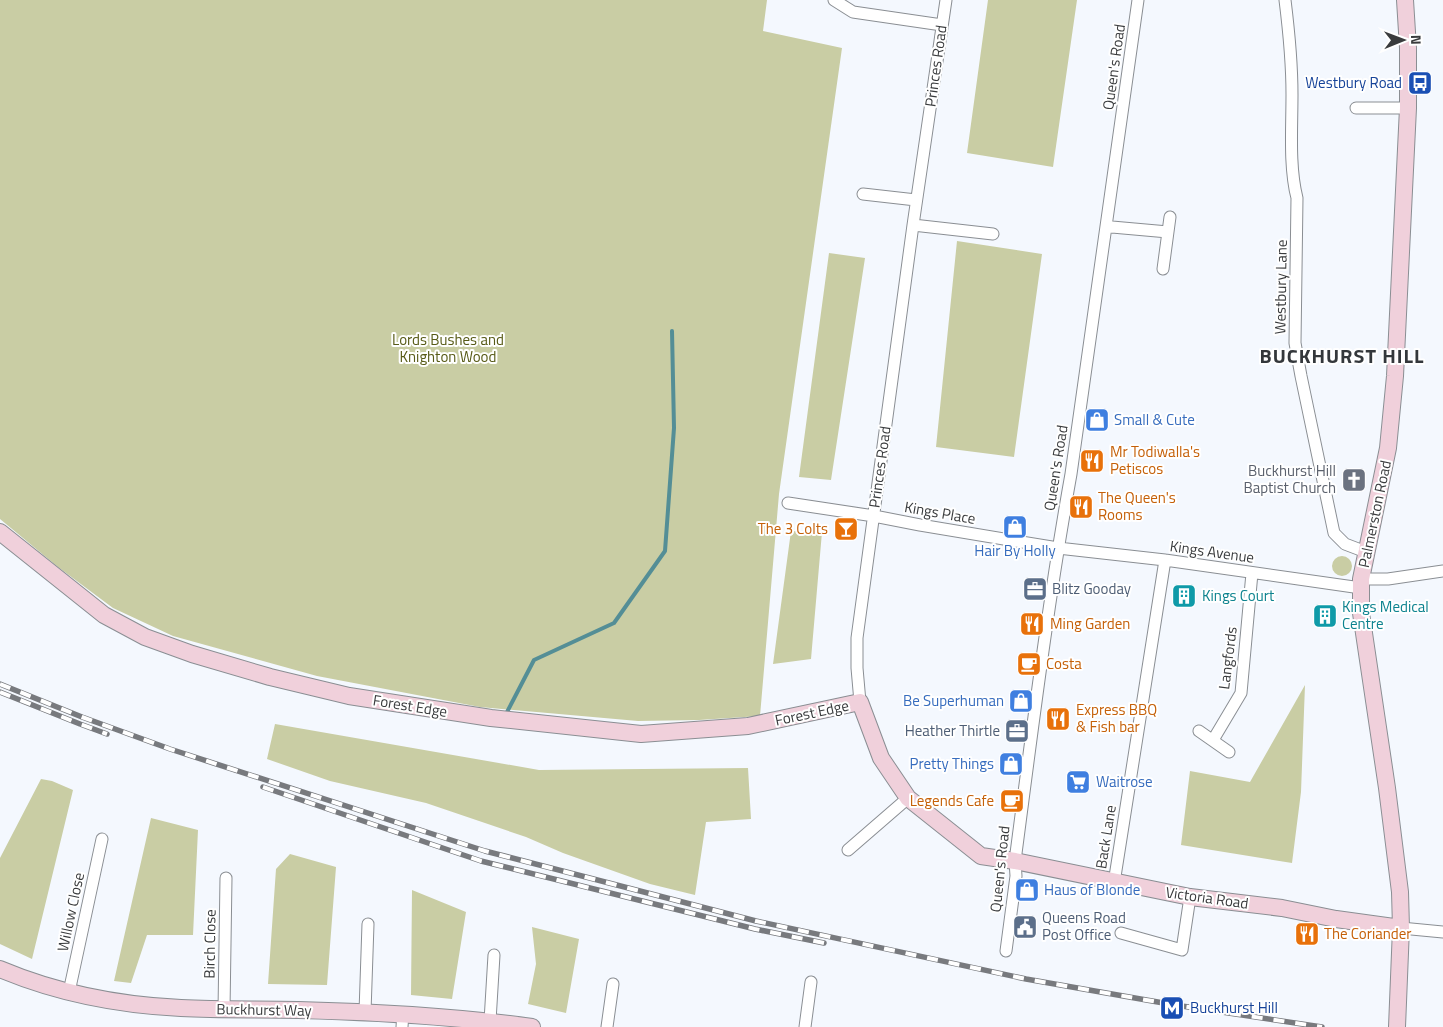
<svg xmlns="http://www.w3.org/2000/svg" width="1443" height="1027" viewBox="0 0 1443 1027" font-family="'Titillium Web',sans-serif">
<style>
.green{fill:#c9cda4}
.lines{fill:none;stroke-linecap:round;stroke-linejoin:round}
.stream{stroke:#548e96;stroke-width:4}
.street-casing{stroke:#8a8e93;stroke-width:13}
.secondary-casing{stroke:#8a8e93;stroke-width:18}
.street{stroke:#fff;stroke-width:11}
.secondary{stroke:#f0d0db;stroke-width:16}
.rail-casing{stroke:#787a7e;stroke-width:5.5}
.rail{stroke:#fff;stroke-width:4;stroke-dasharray:11;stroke-linecap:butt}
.labels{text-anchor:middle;stroke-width:4;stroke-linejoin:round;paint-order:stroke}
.street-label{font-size:15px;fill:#393b3d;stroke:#fff}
.transit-label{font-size:15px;fill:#164399;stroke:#fff;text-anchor:end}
.park-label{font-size:15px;fill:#575a16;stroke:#fff}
.shop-label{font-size:15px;fill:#366cbe;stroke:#fff;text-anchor:start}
.food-label{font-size:15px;fill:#c56008;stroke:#fff;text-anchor:start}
.worship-label{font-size:15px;fill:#5b616d;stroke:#fff;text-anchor:end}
.service-label{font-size:15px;fill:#4e5e75;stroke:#fff;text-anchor:start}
.culture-label{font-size:15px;fill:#0d838f;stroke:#fff;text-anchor:start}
.district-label{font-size:20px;font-weight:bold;letter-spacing:1px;fill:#33373b;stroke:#fff}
</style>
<rect width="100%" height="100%" fill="#f4f8fe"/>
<path class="green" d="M 0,0 L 767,0 L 763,31 L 842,48 L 779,494 L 760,716 L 699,720 L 638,721 L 480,707 L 317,676 L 173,636 L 113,608 L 58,567 L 0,519 Z
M 988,0 L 1077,0 L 1053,167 L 967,153 Z
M 957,241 L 1042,254 L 1014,457 L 936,447 Z
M 829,253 L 865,258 L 831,480 L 799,477 Z
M 791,531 L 822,532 L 811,659 L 773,664 Z
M1332 566a10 10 0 1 1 20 0a10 10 0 1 1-20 0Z
M 1305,685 L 1301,792 L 1292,863 L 1181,845 L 1190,771 L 1250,782 Z
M 275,724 L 539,770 L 748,768 L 751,819 L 706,822 L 695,895 L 650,884 L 563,853 L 526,837 L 426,803 L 330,781 L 267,759 Z
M 41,779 L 52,781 L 73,790 L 32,959 L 0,944 L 0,858 Z
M 151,818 L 198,830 L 193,935 L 147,935 L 131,983 L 114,981 Z
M 290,854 L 336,867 L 327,985 L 268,984 L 276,869 Z
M 412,890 L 466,912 L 452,999 L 411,995 Z
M 532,927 L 579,939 L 566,1013 L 528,1004 L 536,964 Z"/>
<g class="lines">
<path class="stream" d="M 506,714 L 534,660 L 614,623 L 665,551 L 674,428 L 672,331"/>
<defs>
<path id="street" d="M 834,0 L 853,12 L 942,25
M 1285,0 C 1289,32 1292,63 1292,95 C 1292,128 1289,167 1297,198 L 1295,343 L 1301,376 L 1334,533 L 1345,544 L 1366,552
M 1356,108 L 1408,108
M 863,194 L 916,200
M 913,225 L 993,234
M 1106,228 L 1112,227 L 1168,232
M 1163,269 L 1170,217
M 788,503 L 874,516 L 920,525 L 1058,548 L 1165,560 L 1361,588
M 1361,579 L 1388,579 L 1443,571
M 860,702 L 857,668 L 857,638 L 913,225 L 946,0
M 1199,731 L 1229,752
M 1213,740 L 1241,693 L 1252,573
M 848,850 L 908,798
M 1114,883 L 1165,560
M 1401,928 L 1443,932
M 1121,933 L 1182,950 L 1190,897
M 1006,951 L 1016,876 L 1015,861 C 1032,732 1048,602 1071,474 L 1138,0
M 69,992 L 102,839
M 224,1010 L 226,878
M 365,1012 L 368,924
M 490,1021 L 494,955
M 402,1027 L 403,1013
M 607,1027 L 613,984
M 805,1027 L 811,982"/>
<path id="secondary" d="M 0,532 L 104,615 L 145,637 L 192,654 L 270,677 L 349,696 L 491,718 L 641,734 L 748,726 L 860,702 L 881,758 L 908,798 L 981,856 L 1015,861 L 1190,897 L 1282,908 L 1336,919 L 1401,928
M 0,969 C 57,993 119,1005 181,1008 C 220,1010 259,1009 298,1010 C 377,1012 454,1016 532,1027
M 1397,1027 L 1401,928 L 1400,892 L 1387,788 L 1361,613 L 1361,579 L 1388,448 L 1395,376 L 1408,108 L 1408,48 L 1405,0"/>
</defs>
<use href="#street" class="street-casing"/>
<use href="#secondary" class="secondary-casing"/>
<use href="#street" class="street"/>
<use href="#secondary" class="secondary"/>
<defs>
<path id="rail" d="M 0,684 L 82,717 L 170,749 L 485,851 L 756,921 L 1026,979 L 1175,1005 L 1322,1027
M 0,692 L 80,724 L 107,734
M 263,787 L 481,861 L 755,929 L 824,943"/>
</defs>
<use href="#rail" class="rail-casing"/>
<use href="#rail" class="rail"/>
</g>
<defs>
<symbol id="bus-square" viewBox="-11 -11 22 22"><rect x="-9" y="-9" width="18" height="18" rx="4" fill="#1a4fb4" stroke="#fff"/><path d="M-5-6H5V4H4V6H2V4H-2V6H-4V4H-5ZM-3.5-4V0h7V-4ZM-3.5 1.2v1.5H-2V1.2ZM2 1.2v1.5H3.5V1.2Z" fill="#fff"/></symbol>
<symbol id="shop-square" viewBox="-11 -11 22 22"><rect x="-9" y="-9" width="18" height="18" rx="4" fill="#3f7fe0" stroke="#fff"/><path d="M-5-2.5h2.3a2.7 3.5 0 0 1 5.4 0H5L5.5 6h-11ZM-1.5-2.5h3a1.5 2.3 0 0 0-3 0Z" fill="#fff"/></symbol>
<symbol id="restaurant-square" viewBox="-11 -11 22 22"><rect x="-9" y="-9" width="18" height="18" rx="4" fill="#e8710a" stroke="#fff"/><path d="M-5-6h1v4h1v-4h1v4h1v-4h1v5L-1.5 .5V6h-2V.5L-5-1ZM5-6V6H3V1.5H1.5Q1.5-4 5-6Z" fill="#fff"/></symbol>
<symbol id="church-square" viewBox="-11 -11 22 22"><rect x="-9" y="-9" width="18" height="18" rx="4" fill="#6b7280" stroke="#fff"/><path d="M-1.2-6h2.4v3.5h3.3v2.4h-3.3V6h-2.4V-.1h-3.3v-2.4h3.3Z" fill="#fff"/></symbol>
<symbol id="bar-square" viewBox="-11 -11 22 22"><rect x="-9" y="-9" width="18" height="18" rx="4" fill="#e8710a" stroke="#fff"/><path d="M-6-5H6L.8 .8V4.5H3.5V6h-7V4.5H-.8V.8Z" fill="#fff"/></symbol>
<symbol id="office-square" viewBox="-11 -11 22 22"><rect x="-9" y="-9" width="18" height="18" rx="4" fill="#5c6f8a" stroke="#fff"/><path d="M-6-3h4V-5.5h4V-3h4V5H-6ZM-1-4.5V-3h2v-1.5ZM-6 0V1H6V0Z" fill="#fff"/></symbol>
<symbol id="building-square" viewBox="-11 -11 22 22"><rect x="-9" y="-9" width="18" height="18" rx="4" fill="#0f9aa8" stroke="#fff"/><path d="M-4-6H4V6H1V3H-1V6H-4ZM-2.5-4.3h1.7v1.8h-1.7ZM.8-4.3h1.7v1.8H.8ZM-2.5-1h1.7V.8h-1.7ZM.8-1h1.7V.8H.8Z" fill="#fff"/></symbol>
<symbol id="cafe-square" viewBox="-11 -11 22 22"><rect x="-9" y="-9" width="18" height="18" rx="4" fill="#e8710a" stroke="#fff"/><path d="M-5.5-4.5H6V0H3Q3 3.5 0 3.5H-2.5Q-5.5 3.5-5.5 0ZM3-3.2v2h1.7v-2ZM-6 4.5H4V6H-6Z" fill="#fff"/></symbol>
<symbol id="supermarket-square" viewBox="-11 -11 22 22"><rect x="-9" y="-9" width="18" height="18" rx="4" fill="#3f7fe0" stroke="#fff"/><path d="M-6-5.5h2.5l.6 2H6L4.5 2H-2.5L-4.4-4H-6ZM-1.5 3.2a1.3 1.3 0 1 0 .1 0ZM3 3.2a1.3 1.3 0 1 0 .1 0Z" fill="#fff"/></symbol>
<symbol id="civic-square" viewBox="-11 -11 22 22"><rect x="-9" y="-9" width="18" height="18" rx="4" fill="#5c6f8a" stroke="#fff"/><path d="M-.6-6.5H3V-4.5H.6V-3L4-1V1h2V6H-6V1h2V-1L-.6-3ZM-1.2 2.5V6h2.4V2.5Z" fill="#fff"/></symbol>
<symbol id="metro-square" viewBox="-11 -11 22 22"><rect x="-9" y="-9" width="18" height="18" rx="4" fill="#1a4fb4" stroke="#fff"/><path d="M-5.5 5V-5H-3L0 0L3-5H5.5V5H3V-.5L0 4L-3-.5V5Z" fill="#fff"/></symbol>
</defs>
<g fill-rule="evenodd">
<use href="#bus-square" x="1406" y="69" width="28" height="28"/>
<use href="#shop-square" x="1083" y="406" width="28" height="28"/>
<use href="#restaurant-square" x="1078" y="447" width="28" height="28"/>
<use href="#church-square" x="1340" y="466" width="28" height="28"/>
<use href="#restaurant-square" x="1067" y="493" width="28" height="28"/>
<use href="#shop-square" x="1001" y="513" width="28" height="28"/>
<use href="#bar-square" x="832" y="515" width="28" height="28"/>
<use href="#office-square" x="1021" y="575" width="28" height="28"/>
<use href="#building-square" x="1170" y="582" width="28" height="28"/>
<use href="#building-square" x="1311" y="602" width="28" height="28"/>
<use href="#restaurant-square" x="1018" y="610" width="28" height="28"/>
<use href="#cafe-square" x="1015" y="650" width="28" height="28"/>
<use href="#shop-square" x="1007" y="687" width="28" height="28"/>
<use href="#restaurant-square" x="1044" y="705" width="28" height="28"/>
<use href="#office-square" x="1003" y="717" width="28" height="28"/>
<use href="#shop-square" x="997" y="750" width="28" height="28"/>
<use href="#supermarket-square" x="1064" y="768" width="28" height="28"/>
<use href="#cafe-square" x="998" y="787" width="28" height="28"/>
<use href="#shop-square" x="1013" y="876" width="28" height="28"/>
<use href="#civic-square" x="1011" y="913" width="28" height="28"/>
<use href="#restaurant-square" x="1293" y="920" width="28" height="28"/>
<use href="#metro-square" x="1158" y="994" width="28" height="28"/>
</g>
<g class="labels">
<g class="street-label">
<text transform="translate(936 66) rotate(-82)" y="5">Princes Road</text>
<text transform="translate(1114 67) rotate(-82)" y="5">Queen's Road</text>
<text transform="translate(1281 287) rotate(-89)" y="5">Westbury Lane</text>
<text transform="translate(880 467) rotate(-82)" y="5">Princes Road</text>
<text transform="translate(1056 468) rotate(-81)" y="5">Queen's Road</text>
<text transform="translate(940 513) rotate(10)" y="5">Kings Place</text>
<text transform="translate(1375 514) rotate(-78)" y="5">Palmerston Road</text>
<text transform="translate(1212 552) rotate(8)" y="5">Kings Avenue</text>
<text transform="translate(1228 658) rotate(-83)" y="5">Langfords</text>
<text transform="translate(410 706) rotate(9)" y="5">Forest Edge</text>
<text transform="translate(812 713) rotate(-12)" y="5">Forest Edge</text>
<text transform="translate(1106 837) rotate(-81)" y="5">Back Lane</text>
<text transform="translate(1000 869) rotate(-84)" y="5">Queen's Road</text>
<text transform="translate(1207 898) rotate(8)" y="5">Victoria Road</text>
<text transform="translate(71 912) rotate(-78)" y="5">Willow Close</text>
<text transform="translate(210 944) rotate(-89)" y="5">Birch Close</text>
<text transform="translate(264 1010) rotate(1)" y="5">Buckhurst Way</text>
</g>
<g class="transit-label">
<text x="1402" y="88">Westbury Road</text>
<text x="1190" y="1013" text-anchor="start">Buckhurst Hill</text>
</g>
<g class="park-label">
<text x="448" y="345">Lords Bushes and<tspan x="448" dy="17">Knighton Wood</tspan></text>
</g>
<g class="shop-label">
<text x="1114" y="425">Small &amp; Cute</text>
<text x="1015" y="556" text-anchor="middle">Hair By Holly</text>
<text x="1004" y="706" text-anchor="end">Be Superhuman</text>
<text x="994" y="769" text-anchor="end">Pretty Things</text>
<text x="1096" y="787">Waitrose</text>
<text x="1044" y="895">Haus of Blonde</text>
</g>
<g class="food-label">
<text x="1110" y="457">Mr Todiwalla's<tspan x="1110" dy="17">Petiscos</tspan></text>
<text x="1098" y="503">The Queen's<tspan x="1098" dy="17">Rooms</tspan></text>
<text x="828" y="534" text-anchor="end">The 3 Colts</text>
<text x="1050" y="629">Ming Garden</text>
<text x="1046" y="669">Costa</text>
<text x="1076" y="715">Express BBQ<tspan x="1076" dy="17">&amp; Fish bar</tspan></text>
<text x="994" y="806" text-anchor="end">Legends Cafe</text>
<text x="1324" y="939">The Coriander</text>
</g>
<g class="worship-label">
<text x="1336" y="476">Buckhurst Hill<tspan x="1336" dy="17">Baptist Church</tspan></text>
</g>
<g class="service-label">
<text x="1052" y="594">Blitz Gooday</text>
<text x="1000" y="736" text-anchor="end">Heather Thirtle</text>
<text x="1042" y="923">Queens Road<tspan x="1042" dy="17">Post Office</tspan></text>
</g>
<g class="culture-label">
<text x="1202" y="601">Kings Court</text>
<text x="1342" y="612">Kings Medical<tspan x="1342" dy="17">Centre</tspan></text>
</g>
<g class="district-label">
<text x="1342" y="363">BUCKHURST HILL</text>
</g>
</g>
<g transform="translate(1403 40) rotate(89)" stroke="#ffffff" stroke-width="4" paint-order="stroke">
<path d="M0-4L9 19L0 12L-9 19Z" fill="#393b3d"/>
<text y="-8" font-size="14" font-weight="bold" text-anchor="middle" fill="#393b3d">N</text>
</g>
</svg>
